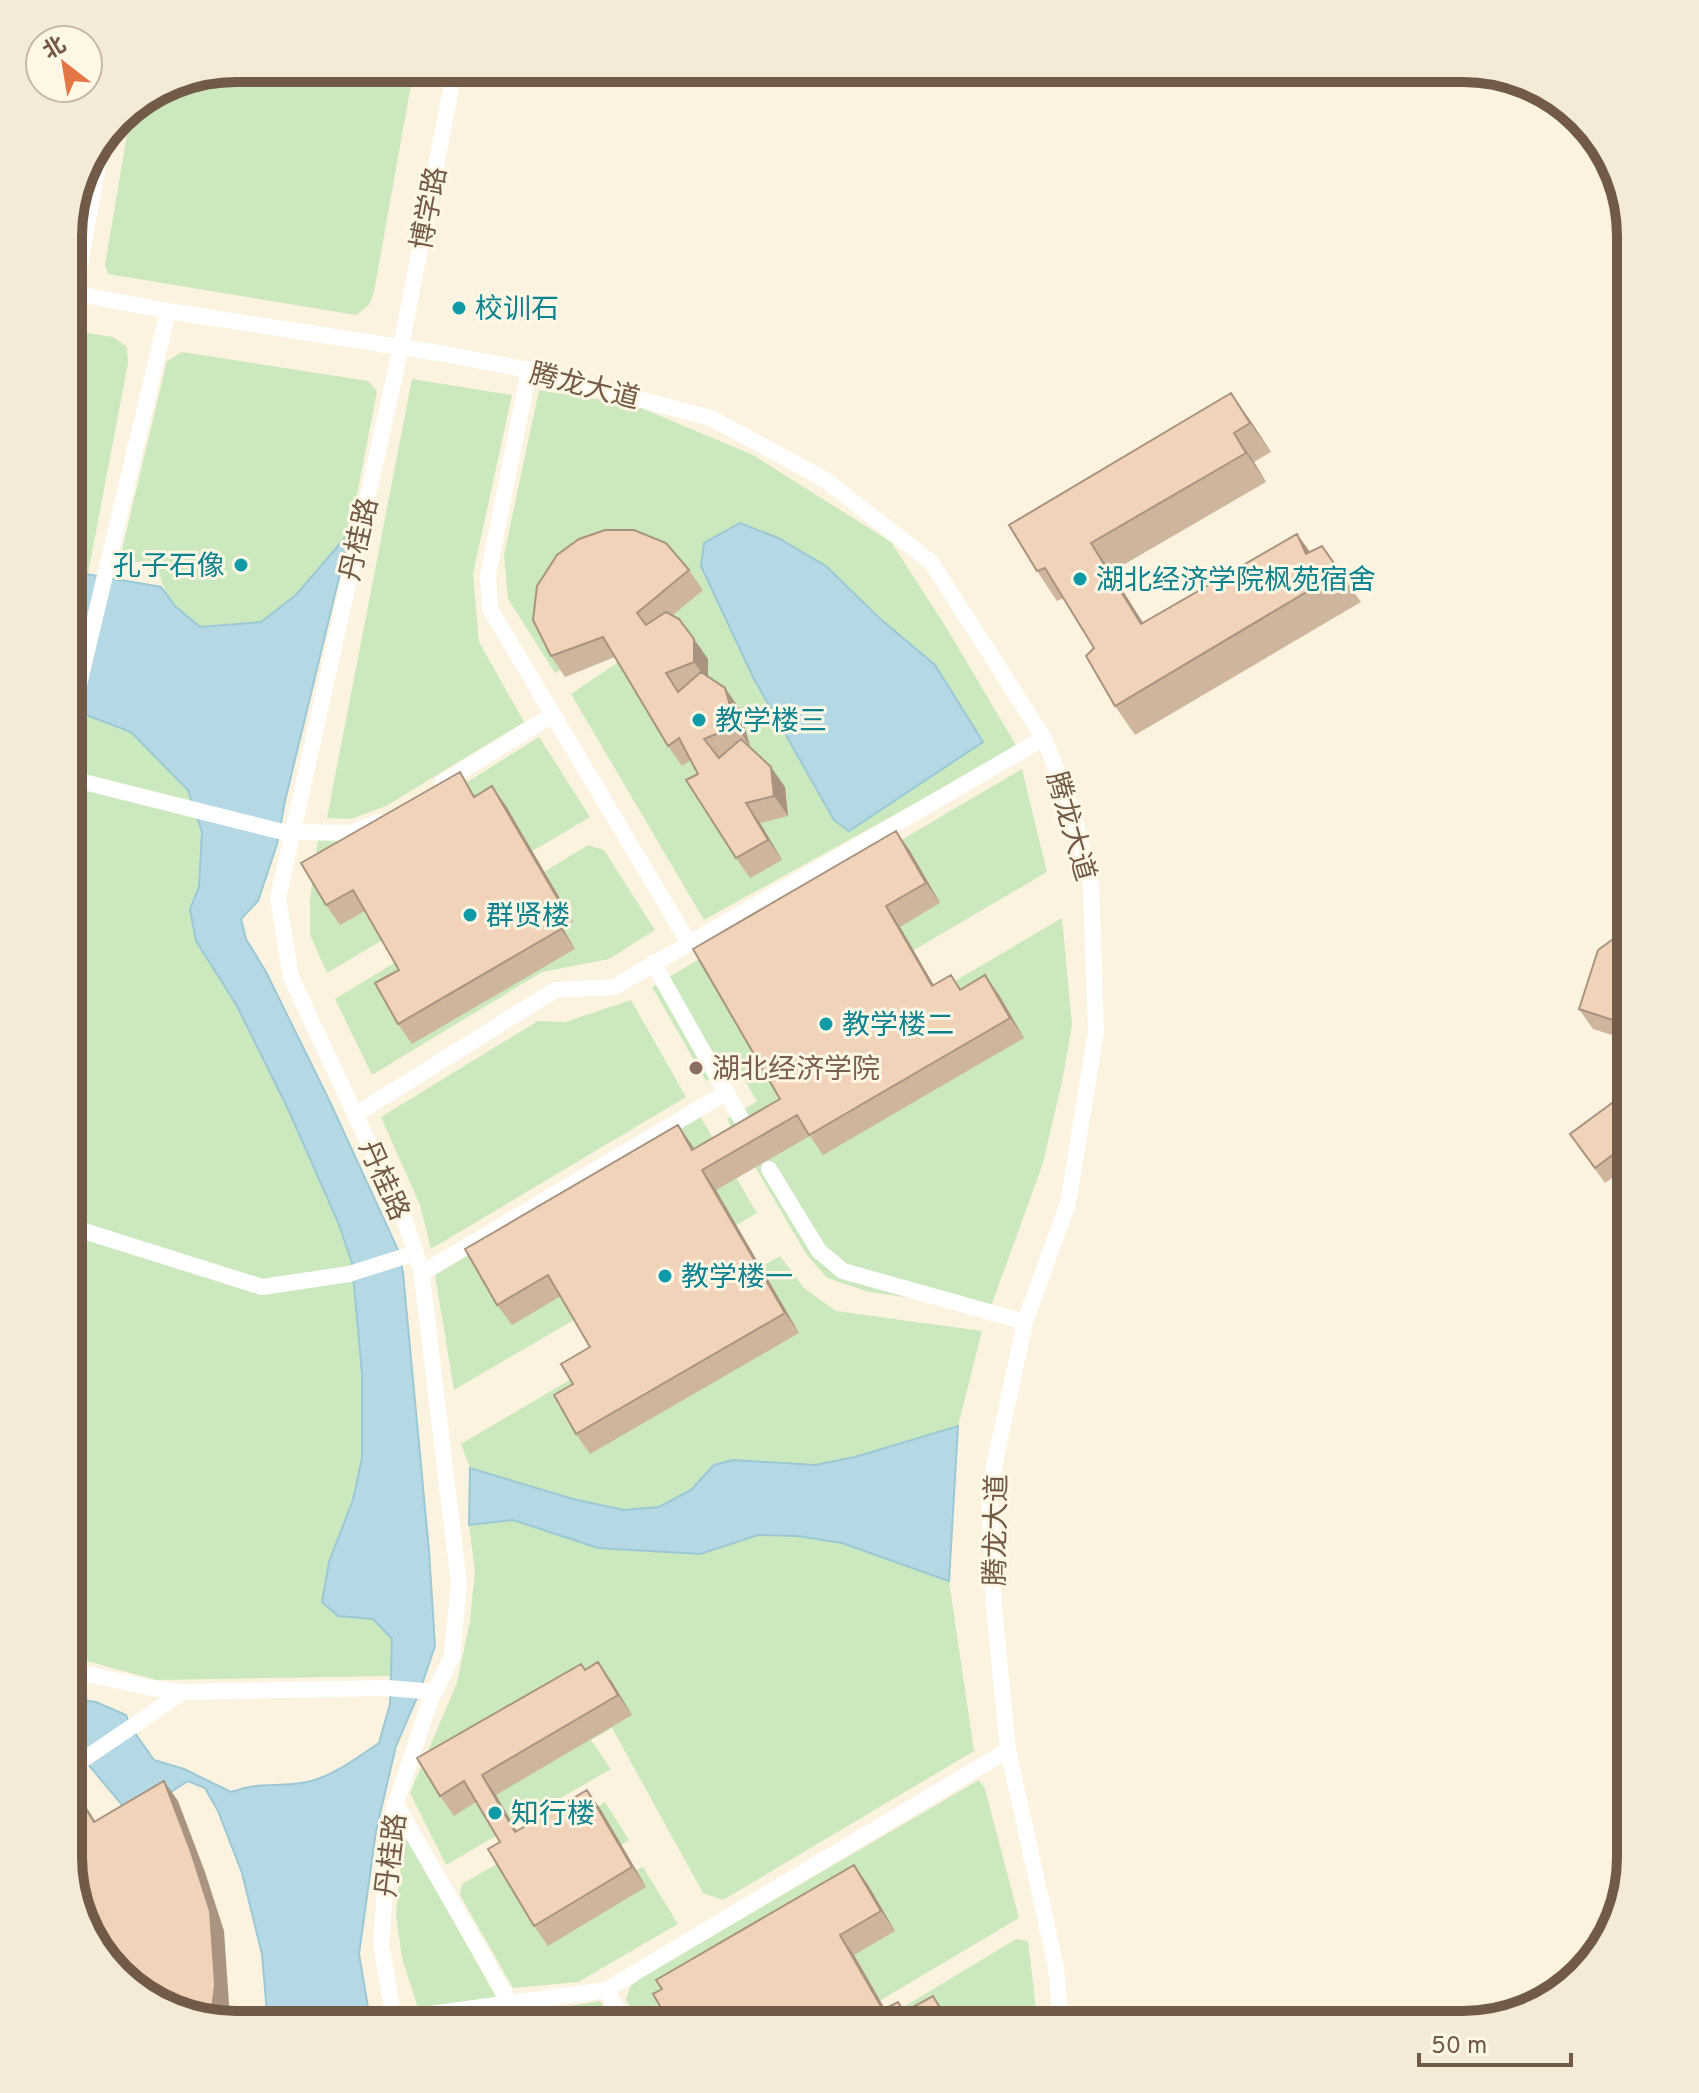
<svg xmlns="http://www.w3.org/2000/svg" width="1699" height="2093" viewBox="0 0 1699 2093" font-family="Overpass,'Noto Sans SC',sans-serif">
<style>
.green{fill:#cce8bf;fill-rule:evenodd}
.water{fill:#b5d9e4;stroke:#9bc8d5;stroke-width:2}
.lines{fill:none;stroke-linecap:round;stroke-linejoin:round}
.street{stroke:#fff;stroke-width:16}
.wall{fill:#ceb59e}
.shaded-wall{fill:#a89481}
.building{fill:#f0d3b8;stroke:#a89481;stroke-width:2}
.culture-dot{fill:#0f9aa8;stroke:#fff7e5;stroke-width:3}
.education-dot{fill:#8d6e63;stroke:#fff7e5;stroke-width:3}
.labels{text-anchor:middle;stroke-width:6;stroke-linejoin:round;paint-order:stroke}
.street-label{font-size:28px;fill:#715a48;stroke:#fff7e5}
.culture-label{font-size:28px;fill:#0d838f;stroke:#fff7e5;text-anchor:start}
.education-label{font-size:28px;fill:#785e54;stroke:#fff7e5;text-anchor:start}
.rim{fill:none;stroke:#715a48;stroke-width:10}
</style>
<rect width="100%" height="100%" fill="#fbf3df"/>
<path class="green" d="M 236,68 L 414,68 L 374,292 L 369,305 L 356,315 L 108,274 L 105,265 L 132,105 L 172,81 Z
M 68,330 L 113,337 L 127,347 L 128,363 L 88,574 L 68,571 Z
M 182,352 L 368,381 L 377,391 L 350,532 L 296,595 L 261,622 L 200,627 C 174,606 163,597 157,562 L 119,562 L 167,361 Z
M 412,379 L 512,395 L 473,574 L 479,642 L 524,722 L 386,806 L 351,819 L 327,818 Z
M 539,390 L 634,405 L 753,455 L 891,542 L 946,627 L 1017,747 L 704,920 L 571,694 L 627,656 L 616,638 L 555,673 L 508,599 L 504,555 ZM 826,566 L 878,617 L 934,665 L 982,742 Z
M 88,715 L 131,732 L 188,790 L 202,832 L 199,887 L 190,909 L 196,941 L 237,1006 L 288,1109 L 338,1222 L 352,1263 L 362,1375 L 362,1458 L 353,1500 L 338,1616 L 373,1619 L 392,1639 L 391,1676 L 157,1680 L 68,1656 L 68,808 Z
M 539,737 L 590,817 L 327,973 L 310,935 L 310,900 L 318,839 L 399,825 Z
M 1022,769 L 1047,872 L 878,971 L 904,1011 L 1062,918 L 1072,1025 L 1063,1077 L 1043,1163 L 990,1309 L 869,1292 L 827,1278 L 806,1254 L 727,1119 L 757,1101 L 736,1065 L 706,1081 L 652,987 Z
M 588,845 L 604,850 L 655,930 L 609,959 L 542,972 L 372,1075 L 335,999 Z
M 631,1000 L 686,1097 L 431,1249 L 420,1205 L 381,1117 L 538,1021 L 565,1022 Z
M 700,1116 L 757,1213 L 454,1390 L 435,1275 Z
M 780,1256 L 804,1288 L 836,1311 L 982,1331 L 958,1426 L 855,1457 L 815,1465 L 733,1460 L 714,1465 L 691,1490 L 659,1507 L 624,1510 L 573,1499 L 470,1468 L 461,1444 Z
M 513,1520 L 598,1548 L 700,1554 L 758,1535 L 797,1536 L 842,1543 L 949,1581 L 974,1751 L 723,1900 L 703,1893 L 612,1728 L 591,1740 L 611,1769 L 446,1865 L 410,1793 L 457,1683 L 470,1621 L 475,1571 L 469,1525 Z
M 979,1780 L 985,1789 L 1019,1918 L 839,2025 L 641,2025 L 626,2000 L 630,1987 L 641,1978 Z
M 605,1802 L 629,1840 L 621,1845 L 636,1870 L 643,1867 L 678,1924 L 578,1982 L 513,1988 L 460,1895 L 462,1884 Z
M 404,1833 L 496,1997 L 418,2008 L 402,1958 L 396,1915 Z
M 1016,1939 L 1028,1941 L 1038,2025 L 874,2025 Z
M 600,2001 L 615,2025 L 453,2025 Z"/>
<path class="water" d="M 740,523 L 778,538 L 826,566 L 878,617 L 935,665 L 983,742 L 849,831 L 834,820 L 753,677 L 701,566 L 704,543 Z
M 350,532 L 285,801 L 277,844 L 258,901 L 241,919 L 246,939 L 266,972 L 330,1102 L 399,1252 L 403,1273 L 429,1551 L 435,1646 L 419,1693 L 396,1746 L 376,1831 L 359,1954 L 371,2025 L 268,2025 L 262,1954 L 242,1873 L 218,1811 L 205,1788 L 188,1781 L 132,1817 L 68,1740 L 68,1698 L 96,1702 L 126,1715 L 130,1726 L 154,1760 L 184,1769 L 231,1792 C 259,1781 280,1788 307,1782 C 332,1777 358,1757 379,1743 L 390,1704 L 392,1639 L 373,1619 L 338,1616 L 322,1602 L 329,1562 L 353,1500 L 362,1458 L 362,1374 L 352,1263 L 338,1222 L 288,1109 L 237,1006 L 196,941 L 190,909 L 199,887 L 202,832 L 188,790 L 131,732 L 68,708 L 68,571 L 161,587 L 175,606 L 200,627 L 261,622 L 296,595 Z
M 958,1426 L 949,1581 L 842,1543 L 797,1536 L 758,1535 L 700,1554 L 598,1548 L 513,1520 L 469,1525 L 470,1468 L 573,1499 L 624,1510 L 659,1507 L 691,1490 L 714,1465 L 733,1460 L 815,1465 L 855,1457 Z"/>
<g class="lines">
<path class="street" d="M 68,292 L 168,311 L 445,354 L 529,370 L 711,418 L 824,479 L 931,562 L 1044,738 L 1073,813 L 1091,885 L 1096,1032 L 1068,1203 L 1025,1322 L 989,1490 L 994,1607 L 1008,1750 L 1056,1967 L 1061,2025
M 75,293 L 103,138
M 529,370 L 488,575 L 490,609 L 689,943
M 68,731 L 168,311
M 68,778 L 283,832 L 351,833 L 378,822
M 442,783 L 551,716
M 653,963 L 752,1138
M 355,1115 L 555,990 L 614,987 L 1044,738
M 769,1169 L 819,1251 L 843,1271 L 1025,1322
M 68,1226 L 262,1287 L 349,1274 L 415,1253
M 422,1273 L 727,1092
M 68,1670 L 151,1688 L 183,1692 L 388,1688 L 435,1692
M 68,1770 L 183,1692
M 395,1803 L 510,2003
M 606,1990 L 627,2025
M 394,2019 L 606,1990 L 1008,1750
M 395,2025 L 381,1944 L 390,1821 L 429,1704 L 452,1656 L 459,1584 L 421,1269 L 405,1221 L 291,977 L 278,898 L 401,347 L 455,68"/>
</g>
<path class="wall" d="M 1252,423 L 1271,452 L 1254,462 L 1266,482 L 1111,572 L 1143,623 L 1322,546 L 1361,602 L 1135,735 L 1115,706 L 1094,648 L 1064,598 L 1057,601 L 1037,571 L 1009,525 Z
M 689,570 L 703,590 L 672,616 L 708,659 L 708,676 L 725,688 L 739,708 L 750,746 L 749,746 L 785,787 L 788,816 L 760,823 L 782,860 L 750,878 L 736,858 L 691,760 L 682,766 L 668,746 L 615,657 L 565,677 L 551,656 Z
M 476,796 L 506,806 L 573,921 L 562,927 L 575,949 L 412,1044 L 398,1024 L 399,970 L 365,911 L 340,925 L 326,905 Z
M 896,831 L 910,851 L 940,903 L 900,927 L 933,985 L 951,975 L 961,989 L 985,975 L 999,995 L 1024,1038 L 823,1155 L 810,1136 L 716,1190 L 799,1333 L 590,1454 L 576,1434 L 573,1384 L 590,1347 L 561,1296 L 512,1325 L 497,1305 L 780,1099 Z
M 1631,926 L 1631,1041 L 1593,1029 L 1579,1009 Z
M 1631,1089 L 1631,1164 L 1605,1183 L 1570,1134 Z
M 585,1670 L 612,1682 L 632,1715 L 496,1795 L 516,1831 L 587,1790 L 601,1810 L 646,1887 L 548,1946 L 534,1926 L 500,1842 L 476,1802 L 454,1816 L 440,1796 Z
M 854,1865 L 868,1885 L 895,1931 L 854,1955 L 885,2009 L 898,2002 L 905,2012 L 933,1996 L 947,2016 L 667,2018 L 662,1989 Z"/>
<path class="shaded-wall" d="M 1231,393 L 1252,423 L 1271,452 L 1250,423 Z
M 1234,433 L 1254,462 L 1266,482 L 1246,453 Z
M 1297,534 L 1318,563 L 1327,583 L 1306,554 Z
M 1091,543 L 1111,572 L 1162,653 L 1141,624 Z
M 694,639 L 708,659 L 708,682 L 694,662 Z
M 725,688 L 739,708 L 750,746 L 736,726 Z
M 771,767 L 785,787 L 788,816 L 774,796 Z
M 492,786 L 506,806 L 573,921 L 559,901 Z
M 746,803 L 760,823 L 782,860 L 768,840 Z
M 896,831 L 910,851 L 940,903 L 926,883 Z
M 886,906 L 900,927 L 946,1006 L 932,986 Z
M 548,907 L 562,927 L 575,949 L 561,929 Z
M 985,975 L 999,995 L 1024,1038 L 1010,1018 Z
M 1631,984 L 1631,1038 L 1619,1022 Z
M 678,1125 L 692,1145 L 706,1170 L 692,1150 Z
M 702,1170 L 716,1190 L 799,1333 L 785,1313 Z
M 598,1662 L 612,1682 L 632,1715 L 618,1695 Z
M 482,1775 L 496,1795 L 529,1852 L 515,1832 Z
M 68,1779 L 74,1787 L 108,1842 L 94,1822 Z
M 164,1781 L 178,1801 L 205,1872 L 224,1931 L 229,2004 L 227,2023 L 211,2018 Z
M 587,1790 L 601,1810 L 646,1887 L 632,1867 Z
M 854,1865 L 868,1885 L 895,1931 L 881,1911 Z
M 840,1935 L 854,1955 L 894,2025 L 883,2010 Z
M 933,1996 L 947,2016 L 952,2025 L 950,2025 Z"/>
<path class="building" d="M 1231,393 L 1250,423 L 1234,433 L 1246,453 L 1091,543 L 1141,624 L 1297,534 L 1306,554 L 1322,546 L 1340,572 L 1115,706 L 1086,656 L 1094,648 L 1045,568 L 1037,571 L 1009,525 Z
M 605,530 L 634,530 L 666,543 L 689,570 L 637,613 L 646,625 L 666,612 L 679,619 L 694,639 L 694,662 L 666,673 L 678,692 L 701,672 L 725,688 L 736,726 L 704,739 L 719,758 L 741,739 L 771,767 L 774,796 L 746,803 L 768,840 L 736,858 L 686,780 L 698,774 L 679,738 L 668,746 L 603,637 L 551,656 L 533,620 L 537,586 L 557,555 L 579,539 Z
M 460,772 L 474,797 L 492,786 L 559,901 L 548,907 L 561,929 L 398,1024 L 375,983 L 399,970 L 353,890 L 326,905 L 301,863 Z
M 896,831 L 926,883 L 886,906 L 932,986 L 951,975 L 960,990 L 985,975 L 1010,1018 L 809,1135 L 797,1115 L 702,1170 L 785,1313 L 576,1434 L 554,1395 L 573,1384 L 561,1364 L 590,1347 L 548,1275 L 497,1305 L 465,1249 L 678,1125 L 692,1150 L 780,1099 L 693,949 Z
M 1631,926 L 1631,984 L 1619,1022 L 1579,1009 L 1598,950 Z
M 1631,1089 L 1631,1141 L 1595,1168 L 1570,1134 Z
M 598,1662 L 618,1695 L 482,1775 L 515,1832 L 587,1790 L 632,1867 L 534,1926 L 488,1849 L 500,1842 L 464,1781 L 440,1796 L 417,1758 L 581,1664 L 585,1670 Z
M 68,1780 L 94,1822 L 164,1781 L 191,1852 L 210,1911 L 215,1984 L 211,2018 L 152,2003 L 96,1951 L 68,1858 Z
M 854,1865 L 881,1911 L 840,1935 L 883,2010 L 898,2002 L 904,2012 L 933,1996 L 950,2025 L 659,2025 L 658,2023 L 667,2018 L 653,1994 L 662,1989 L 656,1980 Z"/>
<g class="culture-dot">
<circle cx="459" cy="308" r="8"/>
<circle cx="241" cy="565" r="8"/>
<circle cx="1080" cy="579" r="8"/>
<circle cx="699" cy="720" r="8"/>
<circle cx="470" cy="915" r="8"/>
<circle cx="826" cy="1024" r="8"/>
<circle cx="665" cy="1276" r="8"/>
<circle cx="495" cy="1813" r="8"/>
</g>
<circle class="education-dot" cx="696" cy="1068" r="8"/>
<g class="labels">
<g class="street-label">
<text transform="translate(428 208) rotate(-79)" y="10">博学路</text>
<text transform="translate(585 385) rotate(14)" y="10">腾龙大道</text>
<text transform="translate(358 539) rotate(-77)" y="10">丹桂路</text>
<text transform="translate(1072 826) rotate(74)" y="10">腾龙大道</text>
<text transform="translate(385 1180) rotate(66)" y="10">丹桂路</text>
<text transform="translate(995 1530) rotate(-89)" y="10">腾龙大道</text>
<text transform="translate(390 1855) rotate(-83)" y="10">丹桂路</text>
</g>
<g class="culture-label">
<text x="475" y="318">校训石</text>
<text x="225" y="575" text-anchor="end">孔子石像</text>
<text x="1096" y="589">湖北经济学院枫苑宿舍</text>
<text x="715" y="730">教学楼三</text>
<text x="486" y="925">群贤楼</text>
<text x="842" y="1034">教学楼二</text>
<text x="681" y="1286">教学楼一</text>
<text x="511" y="1823">知行楼</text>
</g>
<g class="education-label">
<text x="712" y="1078">湖北经济学院</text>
</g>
</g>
<path d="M0 0H1699V2093H0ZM236 82H1463A154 154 0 0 1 1617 236V1857A154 154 0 0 1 1463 2011H236A154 154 0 0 1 82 1857V236A154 154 0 0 1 236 82Z" fill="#f4ead8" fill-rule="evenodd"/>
<path class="rim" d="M236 82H1463A154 154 0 0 1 1617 236V1857A154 154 0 0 1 1463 2011H236A154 154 0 0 1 82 1857V236A154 154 0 0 1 236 82Z"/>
<g transform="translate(64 64) rotate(329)"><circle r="38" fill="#fff7e5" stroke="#c6b8a6" stroke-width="2"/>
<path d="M0-6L14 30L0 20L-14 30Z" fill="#e47646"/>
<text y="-12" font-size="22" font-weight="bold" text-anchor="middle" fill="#715a48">北</text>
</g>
<path d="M1419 2053v12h152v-12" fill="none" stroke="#715a48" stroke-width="4"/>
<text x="1431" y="2053" font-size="24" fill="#715a48" stroke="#fff7e5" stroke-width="6" paint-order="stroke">50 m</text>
</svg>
